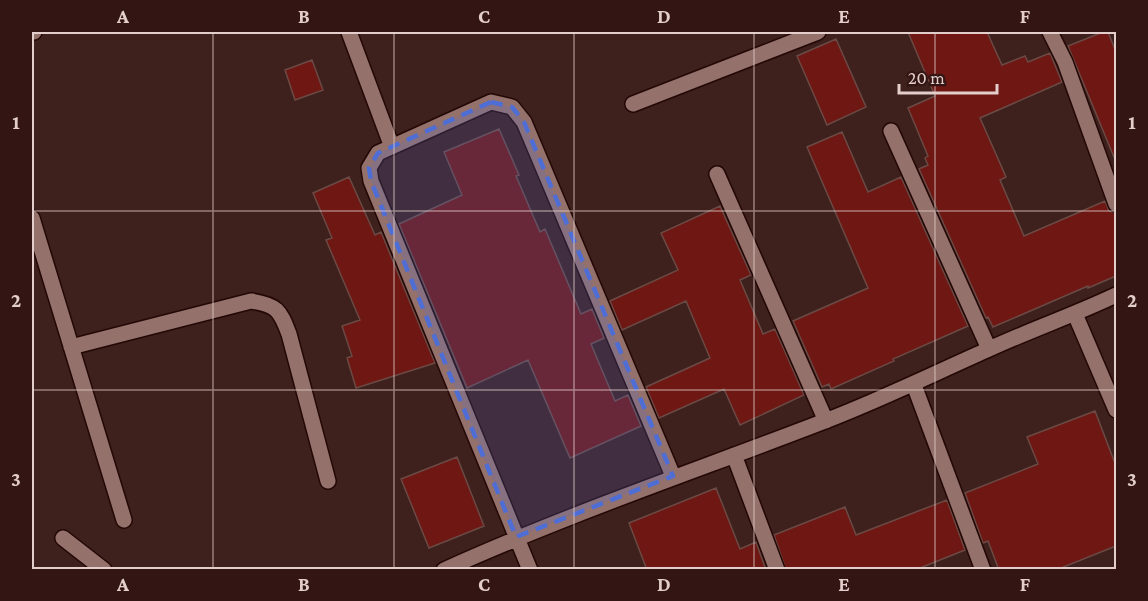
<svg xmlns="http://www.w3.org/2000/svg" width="1148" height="601" viewBox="0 0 1148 601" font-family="'Crimson Pro',serif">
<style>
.building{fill:#6e1713;stroke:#6b4a45;stroke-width:1.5}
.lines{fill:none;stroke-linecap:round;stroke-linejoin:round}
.minor-casing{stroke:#230806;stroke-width:18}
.minor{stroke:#95716b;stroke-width:15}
.marked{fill:#4e6ed5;fill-opacity:0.2;stroke:#4e6ed5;stroke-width:4.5;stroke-dasharray:12 8;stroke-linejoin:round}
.grid{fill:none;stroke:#e3cecb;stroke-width:1.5;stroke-opacity:0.55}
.neatline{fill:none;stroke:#e3cecb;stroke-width:2}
.grid-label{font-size:20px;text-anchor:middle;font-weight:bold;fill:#e3cecb}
</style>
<rect width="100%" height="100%" fill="#3e201c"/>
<path class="building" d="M 908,32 L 987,32 L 1002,65 L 1025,56 L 1028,62 L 1050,53 L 1062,82 L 980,118 L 1006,177 L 1000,180 L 1024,236 L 1105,201 L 1109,211 L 1116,213 L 1116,276 L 1088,288 L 1088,286 L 993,327 L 988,317 L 986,318 L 919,169 L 928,165 L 925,158 L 928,156 L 908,108 L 935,96 Z
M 1103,32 L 1108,32 L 1116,52 L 1116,162 L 1068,46 Z
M 836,39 L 866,107 L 827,125 L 797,56 Z
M 312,60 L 323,90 L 295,100 L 285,70 Z
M 499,129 L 519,175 L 516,176 L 540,232 L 545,229 L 581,314 L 592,309 L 604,338 L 591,344 L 615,401 L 628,395 L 641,426 L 570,458 L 528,360 L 467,388 L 399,224 L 462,195 L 444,152 Z
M 842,132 L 868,192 L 901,177 L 968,326 L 893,359 L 894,361 L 831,389 L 829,384 L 822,387 L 793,321 L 868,288 L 807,147 Z
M 349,177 L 375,235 L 381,232 L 435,363 L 356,388 L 347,358 L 352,356 L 342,326 L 360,320 L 326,240 L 332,238 L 313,193 Z
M 720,206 L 751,275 L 740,280 L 763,334 L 775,329 L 804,395 L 740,425 L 724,389 L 659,418 L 646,387 L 710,358 L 686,301 L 622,330 L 610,301 L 678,270 L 661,233 Z
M 1095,411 L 1116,466 L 1116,546 L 1056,570 L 999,570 L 988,541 L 983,543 L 965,493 L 1038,464 L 1027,437 Z
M 457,457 L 484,526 L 429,548 L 401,479 Z
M 716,488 L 740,549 L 756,542 L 766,570 L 647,570 L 629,523 Z
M 947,500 L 965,550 L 915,570 L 786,570 L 774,535 L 845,507 L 856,535 Z"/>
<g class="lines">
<defs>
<path id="minor" d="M 32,32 L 34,32
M 349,32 L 392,147
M 1050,32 L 1065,62 L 1116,204
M 633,104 L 818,32
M 891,131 L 989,349
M 717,174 L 826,421
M 32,218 L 124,520
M 1075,314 L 1116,410
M 71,347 L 251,301 C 277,305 280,310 289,334 L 328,481
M 914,385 L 983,570
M 734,455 L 777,570
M 63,538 L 104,570
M 444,570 C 568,514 698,470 825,421 C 880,400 933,374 987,350 C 1030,330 1074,315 1116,295
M 530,570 L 371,181 L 369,168 L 378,153 L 491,102 L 512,107 L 524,122 L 673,476"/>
</defs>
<use href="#minor" class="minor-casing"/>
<use href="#minor" class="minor"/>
</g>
<path class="marked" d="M 491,102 L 512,107 L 524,122 L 673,476 L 516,537 L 371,181 L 369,168 L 378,153 Z"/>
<path class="grid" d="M 213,32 L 213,570M 394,32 L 394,570M 574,32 L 574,570M 754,32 L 754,570M 935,32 L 935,570M 32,211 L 1116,211M 32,390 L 1116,390"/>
<rect width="1148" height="601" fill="none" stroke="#331613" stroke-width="66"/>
<path d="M899 84v9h98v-9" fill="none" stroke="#e3cecb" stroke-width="3"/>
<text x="908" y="84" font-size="18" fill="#e3cecb" stroke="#331613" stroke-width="4.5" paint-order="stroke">20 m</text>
<rect x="33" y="33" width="1082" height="535" class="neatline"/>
<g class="grid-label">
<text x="123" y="23">A</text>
<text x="304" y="23">B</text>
<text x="484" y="23">C</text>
<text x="664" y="23">D</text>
<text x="844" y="23">E</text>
<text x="1025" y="23">F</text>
<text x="16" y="129">1</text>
<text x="1132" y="129">1</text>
<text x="16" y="307">2</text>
<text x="1132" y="307">2</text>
<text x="16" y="486">3</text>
<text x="1132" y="486">3</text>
<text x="123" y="591">A</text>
<text x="304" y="591">B</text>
<text x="484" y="591">C</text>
<text x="664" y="591">D</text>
<text x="844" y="591">E</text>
<text x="1025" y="591">F</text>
</g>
</svg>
